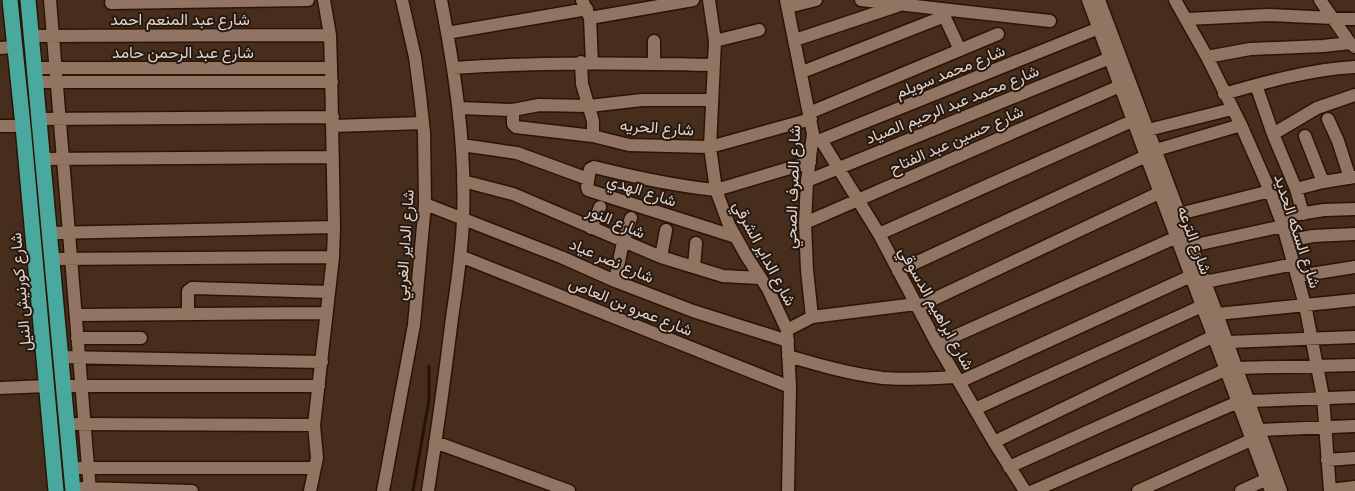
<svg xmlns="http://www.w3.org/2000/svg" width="1355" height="491" viewBox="0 0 1355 491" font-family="'Exo 2',Vazirmatn,sans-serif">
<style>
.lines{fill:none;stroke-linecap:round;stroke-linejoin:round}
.stream{stroke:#281205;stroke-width:3}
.minor-casing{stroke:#2c1404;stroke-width:15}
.highway-casing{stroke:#2c1404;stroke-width:18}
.minor{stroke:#927462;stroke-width:12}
.highway{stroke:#49a99f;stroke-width:15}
.labels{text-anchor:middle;stroke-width:4;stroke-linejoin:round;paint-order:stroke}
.street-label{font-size:16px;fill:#e2d1c7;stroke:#241811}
</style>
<rect width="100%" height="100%" fill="#462d1c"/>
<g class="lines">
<path class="stream" d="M 413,491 L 429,400 L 429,366"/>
<defs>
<path id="minor" d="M 50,0 L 90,491
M 582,0 L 590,18 L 592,63
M 709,0 L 715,41 L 710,147 L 716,190 L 729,225 L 747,257 L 768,289 L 787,330 L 790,387 L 788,491
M 786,0 L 813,134 L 807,181 L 805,223 L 807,270 L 812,317
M 861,0 L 1050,21
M 1088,0 L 1271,491
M 1099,0 L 1217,314 L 1281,491
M 1175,0 L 1207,57 L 1241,125 L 1270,191 L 1283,226 L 1305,305 L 1323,397 L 1330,491
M 1320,0 L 1350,43 L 1355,47
M 111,3 L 308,0
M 788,7 L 816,0
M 941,9 L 960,50
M 590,18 L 693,0
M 1187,19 L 1269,15 L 1355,19
M 447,33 L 587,9
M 31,36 L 330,35
M 795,40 L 897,6
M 715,41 L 759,30
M 0,48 L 14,47
M 1207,57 L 1250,49 L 1323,46 L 1350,43
M 581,62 L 582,84 L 593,121 L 593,136
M 654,64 L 654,41
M 34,68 L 331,68
M 453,68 C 540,62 626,63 714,65
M 802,72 L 945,16
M 35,82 L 332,82
M 1256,85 L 1273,134 L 1296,189 L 1303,214
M 1224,94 C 1265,82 1313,69 1355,67
M 459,108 L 513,110 L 539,105 L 589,106 L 642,100 L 712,100
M 513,110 L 513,124 L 516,127 L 593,136 L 629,145 L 710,147 L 811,119
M 809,113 L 998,34
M 39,119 L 333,117
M 1328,119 L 1338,141 L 1350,178
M 0,126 L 23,126
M 333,126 L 423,123
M 1148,130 L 1232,109
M 1273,134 L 1317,108 L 1355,95
M 1305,136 L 1323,182
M 821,140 L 879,234 L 937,344 L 994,442 L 1025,491
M 813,143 L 1099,28
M 462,145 L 517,153 L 588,179
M 1156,150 L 1241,125
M 42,159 L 333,157
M 463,181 L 513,194 L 661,257 L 723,276 L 760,278
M 807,181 L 1110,58
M 1296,189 L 1323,182 L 1355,177
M 425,204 L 561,257 L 615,281 L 693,311 L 788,341
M 1179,214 L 1270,191
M 1280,217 L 1324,210 L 1355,209
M 805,223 L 1120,86
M 591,228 L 600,207
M 49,233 L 334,227
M 879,234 L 1132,121
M 736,237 L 588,190 L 587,187 L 590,169 L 594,167 C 634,177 675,186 716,190 L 810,162
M 1287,241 L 1313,236 L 1355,234
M 1191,246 L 1283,226
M 460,256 L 790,387
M 661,257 L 666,230
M 51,259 L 333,257
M 694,267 L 696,243
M 898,271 L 1146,156
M 1298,276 L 1355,267
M 615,281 L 623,242 L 631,218
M 1205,282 L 1294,264
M 917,307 L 1161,192
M 188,314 L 188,291 L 192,288 L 329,292
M 1217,314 L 1355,300
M 76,315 L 327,313
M 787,330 L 812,317 L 916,304
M 77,338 L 141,338
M 1228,342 L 1355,337
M 937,344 L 1177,237
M 788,356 C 819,365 850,374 883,378 C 907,380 932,378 956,377
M 60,357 L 322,362
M 1237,368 L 1355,365
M 959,382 L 1191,276
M 62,386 L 319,386
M 0,388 L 47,386
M 1249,401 L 1355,397
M 975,409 L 1202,306
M 76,424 L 314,425
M 1259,430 L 1355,426
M 435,442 L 569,491
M 994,442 L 1214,336
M 1327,460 L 1355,458
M 1009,467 L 1227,369
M 80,468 L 315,468
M 82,488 L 192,491
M 1330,490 L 1355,487
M 310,491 L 317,458 L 314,425 L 333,257 L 334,227 L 331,68 L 330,35 L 324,0
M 383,491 L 414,325 L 425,204 L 424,133 L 420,95 L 415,57 L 402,0
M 428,491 C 437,433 445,375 452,318 C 457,285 462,252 463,219 C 466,145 455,72 441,0
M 1033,491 L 1238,402
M 1138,491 L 1251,440
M 1241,491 L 1267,479"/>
<path id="highway" d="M 10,0 L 23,126 L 56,491
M 28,0 L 73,491"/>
</defs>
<use href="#minor" class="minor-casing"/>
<use href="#highway" class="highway-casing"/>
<use href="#minor" class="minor"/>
<use href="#highway" class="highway"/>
</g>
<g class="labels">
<g class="street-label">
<text x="180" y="25">شارع عبد المنعم احمد</text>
<text x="183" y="58">شارع عبد الرحمن حامد</text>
<text transform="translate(950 71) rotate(-22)" y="6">شارع محمد سويلم</text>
<text transform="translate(952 104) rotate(-22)" y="6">شارع محمد عبد الرحيم الصياد</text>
<text transform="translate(657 127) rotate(4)" y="6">شارع الحريه</text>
<text transform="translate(956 139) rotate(-24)" y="6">شارع حسين عبد الفتاح</text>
<text transform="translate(792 187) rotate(-88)" y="6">شارع الصرف الصحي</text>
<text transform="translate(642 190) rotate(18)" y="6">شارع الهدي</text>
<text transform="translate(616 221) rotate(23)" y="6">شارع النور</text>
<text transform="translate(1298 231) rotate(72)" y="6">شارع السكه الحديد</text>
<text transform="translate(1195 240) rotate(70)" y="6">شارع الترعه</text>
<text transform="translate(404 245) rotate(-86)" y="6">شارع الداير الغربي</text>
<text transform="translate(765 253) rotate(62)" y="6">شارع الداير الشرقي</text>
<text transform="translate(612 260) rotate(23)" y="6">شارع نصر عياد</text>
<text transform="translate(20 292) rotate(-95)" y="6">شارع كورنيش النيل</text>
<text transform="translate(631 306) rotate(22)" y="6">شارع عمرو بن العاص</text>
<text transform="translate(937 308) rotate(61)" y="6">شارع ابراهيم الدسوقي</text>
</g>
</g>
</svg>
